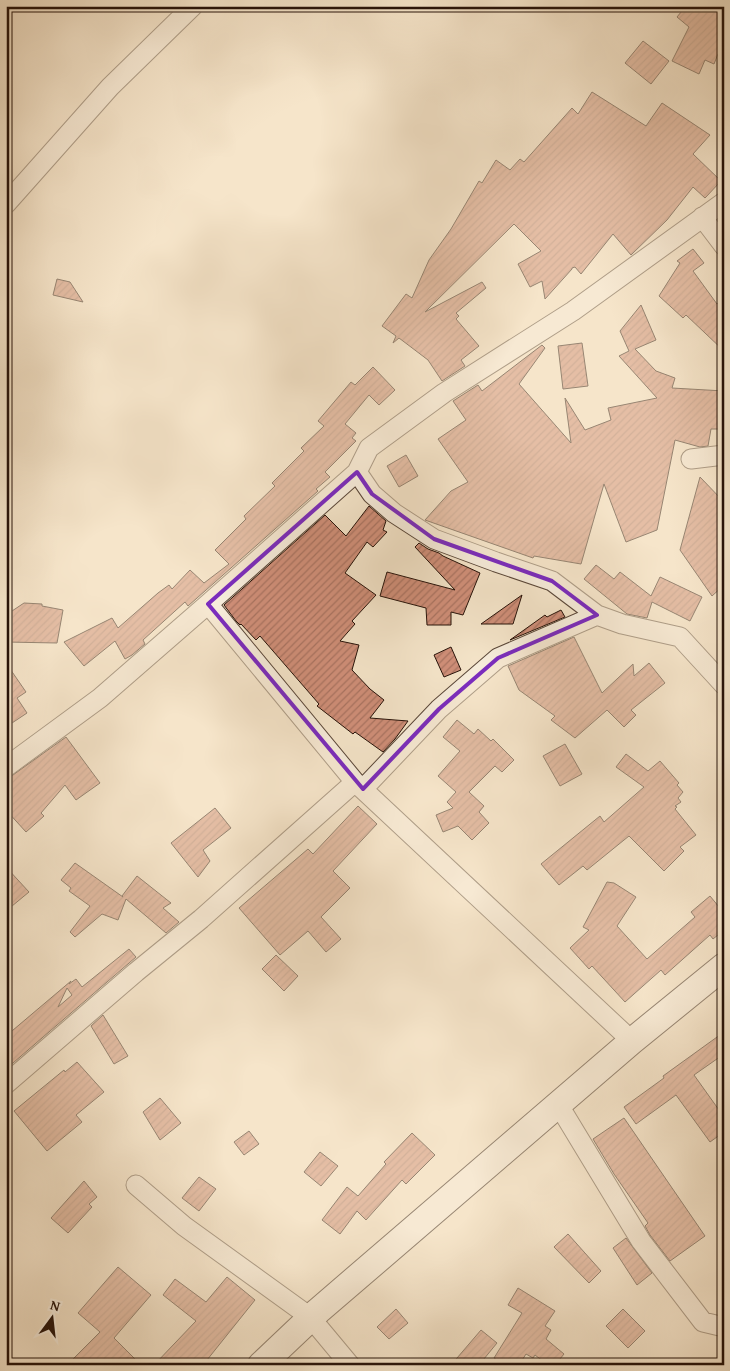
<svg xmlns="http://www.w3.org/2000/svg" width="730" height="1371" viewBox="0 0 730 1371" font-family="'Gentium Book Plus',serif">
<style>
.building{fill:url(#building-hatch);stroke:#261209;fill-rule:evenodd}
.lines{fill:none;stroke-linecap:round;stroke-linejoin:round}
.street-casing{stroke:#5a4739;stroke-width:21}
.secondary-casing{stroke:#261209;stroke-width:28}
.street{stroke:#f8eedd;stroke-width:19}
.secondary{stroke:#f8eedd;stroke-width:26}
.marked{fill:none;stroke:#7b2cbf;stroke-width:4;stroke-linejoin:round}
</style>
<defs>
<pattern id="building-hatch" width="6" height="6" patternUnits="userSpaceOnUse" patternTransform="scale(1.25)"><rect width="6" height="6" fill="#d08f79"/><path d="M-1 1l2-2M0 6l6-6M5 7l2-2" fill="none" stroke="#a97361"/></pattern>
</defs>
<rect width="100%" height="100%" fill="#f5e5ca"/>
<filter id="stains"><feTurbulence type="fractalNoise" baseFrequency=".004" numOctaves="4"/><feColorMatrix values="0 0 0 0 .2 0 0 0 0 .09 0 0 0 0 .02 0 0 0 .5 -.17"/></filter>
<radialGradient id="worn" r=".72"><stop offset=".6" stop-color="#630" stop-opacity="0"/><stop offset="1" stop-color="#630" stop-opacity=".3"/></radialGradient>
<path class="building" d="M 686,6 L 724,6 L 724,57 L 718,54 L 714,64 L 705,60 L 699,74 L 672,61 L 689,27 L 677,17 Z
M 643,41 L 669,61 L 651,84 L 625,63 Z
M 592,92 L 646,126 L 662,103 L 710,135 L 693,154 L 721,181 L 705,198 L 693,187 L 667,220 L 631,255 L 613,234 L 581,274 L 575,267 L 572,268 L 572,269 L 545,299 L 542,281 L 530,287 L 518,264 L 541,251 L 514,224 L 425,312 L 482,282 L 486,288 L 456,313 L 459,316 L 456,319 L 479,346 L 461,360 L 465,366 L 442,381 L 428,360 L 399,338 L 393,343 L 396,336 L 382,326 L 406,294 L 412,298 L 429,260 L 451,229 L 479,181 L 482,183 L 496,160 L 510,170 L 520,159 L 524,162 L 572,108 L 578,114 Z
M 693,249 L 704,263 L 693,271 L 717,304 L 724,298 L 724,351 L 686,315 L 683,318 L 659,296 L 680,263 L 677,261 Z
M 57,279 L 70,282 L 83,302 L 53,295 Z
M 641,305 L 656,340 L 635,349 L 656,371 L 675,378 L 672,388 L 724,391 L 724,429 L 711,429 L 708,446 L 700,447 L 675,440 L 657,530 L 626,542 L 604,484 L 581,564 L 534,556 L 533,558 L 425,520 L 451,491 L 468,482 L 438,439 L 466,420 L 453,401 L 478,385 L 482,391 L 542,345 L 545,348 L 519,384 L 571,443 L 565,398 L 585,430 L 611,420 L 608,408 L 657,398 L 619,356 L 629,351 L 620,331 Z
M 582,343 L 588,386 L 563,389 L 558,346 Z
M 373,367 L 395,390 L 379,405 L 369,395 L 345,424 L 356,433 L 352,438 L 356,441 L 325,472 L 330,477 L 316,489 L 318,491 L 188,606 L 185,602 L 143,640 L 145,644 L 132,655 L 125,659 L 115,641 L 84,666 L 64,642 L 112,618 L 118,628 L 158,593 L 169,585 L 172,589 L 190,570 L 204,583 L 229,564 L 215,550 L 246,519 L 244,516 L 275,486 L 272,483 L 304,451 L 301,448 L 324,426 L 318,421 L 351,382 L 355,385 Z
M 406,455 L 418,476 L 399,487 L 387,466 Z
M 700,477 L 724,502 L 724,585 L 712,596 L 680,550 Z
M 369,506 L 386,521 L 383,530 L 387,532 L 373,547 L 367,542 L 345,573 L 376,595 L 352,621 L 355,624 L 340,641 L 359,645 L 352,670 L 370,689 L 384,700 L 370,718 L 408,721 L 395,739 L 383,752 L 355,732 L 353,734 L 317,706 L 319,704 L 260,636 L 256,640 L 241,624 L 240,625 L 236,621 L 224,605 L 325,515 L 346,536 Z
M 419,543 L 428,549 L 439,553 L 443,556 L 480,573 L 463,615 L 451,612 L 451,625 L 427,625 L 426,608 L 380,596 L 387,572 L 455,590 L 415,547 Z
M 596,565 L 614,579 L 620,572 L 651,596 L 660,577 L 702,597 L 690,621 L 652,602 L 647,618 L 627,614 L 584,579 Z
M 522,595 L 513,624 L 481,624 Z
M 24,603 L 42,604 L 42,606 L 63,610 L 57,643 L 6,642 L 6,615 Z
M 561,610 L 565,617 L 510,640 L 545,615 L 547,617 Z
M 574,637 L 602,693 L 633,664 L 634,676 L 649,663 L 665,683 L 631,710 L 636,715 L 624,727 L 607,710 L 575,738 L 551,720 L 555,716 L 519,690 L 508,666 Z
M 451,647 L 461,670 L 444,677 L 434,655 Z
M 6,663 L 26,692 L 17,698 L 27,713 L 6,727 Z
M 457,720 L 474,734 L 478,729 L 491,741 L 493,739 L 514,760 L 502,772 L 495,766 L 469,792 L 484,806 L 479,812 L 489,823 L 472,840 L 458,826 L 443,832 L 436,815 L 453,808 L 447,802 L 456,792 L 438,776 L 460,751 L 443,737 Z
M 66,737 L 100,783 L 76,800 L 65,785 L 41,813 L 44,816 L 26,832 L 6,810 L 6,780 Z
M 565,744 L 582,774 L 560,786 L 543,756 Z
M 626,754 L 648,771 L 660,761 L 679,783 L 677,785 L 683,792 L 678,798 L 681,802 L 675,806 L 677,807 L 675,809 L 696,835 L 680,847 L 684,851 L 664,871 L 629,836 L 587,870 L 583,866 L 559,885 L 541,864 L 600,816 L 604,822 L 644,787 L 616,767 Z
M 358,806 L 377,824 L 333,871 L 350,888 L 321,917 L 341,939 L 326,952 L 308,931 L 280,955 L 239,908 L 308,849 L 313,854 Z
M 215,808 L 231,828 L 203,850 L 210,861 L 198,877 L 171,843 Z
M 75,863 L 123,897 L 122,896 L 137,876 L 171,903 L 163,908 L 179,922 L 166,933 L 126,899 L 118,920 L 102,914 L 75,937 L 70,932 L 90,906 L 69,891 L 71,888 L 61,880 Z
M 6,867 L 29,892 L 6,911 Z
M 607,882 L 614,883 L 636,897 L 617,926 L 647,959 L 695,917 L 691,912 L 710,896 L 724,913 L 724,930 L 713,939 L 710,935 L 665,975 L 661,970 L 625,1002 L 592,966 L 589,969 L 570,948 L 589,930 L 583,927 Z
M 129,949 L 136,957 L 6,1069 L 6,1036 L 71,981 L 69,984 L 76,979 L 82,987 ZM 67,988 L 72,995 L 58,1007 Z
M 276,955 L 298,976 L 284,991 L 262,969 Z
M 103,1015 L 128,1056 L 114,1064 L 91,1026 Z
M 724,1032 L 724,1054 L 694,1075 L 724,1117 L 724,1132 L 710,1142 L 676,1095 L 636,1124 L 624,1107 L 664,1078 L 663,1076 Z
M 77,1062 L 104,1092 L 76,1115 L 82,1122 L 47,1151 L 14,1111 L 64,1070 L 65,1072 Z
M 160,1098 L 181,1123 L 160,1140 L 143,1112 Z
M 624,1118 L 705,1236 L 670,1261 L 650,1235 L 645,1226 L 648,1223 L 614,1174 L 593,1139 Z
M 249,1131 L 259,1144 L 244,1155 L 234,1142 Z
M 412,1133 L 435,1155 L 406,1184 L 402,1180 L 366,1220 L 357,1211 L 340,1234 L 322,1220 L 347,1187 L 358,1196 L 386,1164 L 384,1162 Z
M 320,1152 L 338,1166 L 321,1186 L 304,1172 Z
M 199,1177 L 216,1189 L 199,1211 L 182,1198 Z
M 84,1181 L 97,1197 L 89,1204 L 92,1207 L 68,1233 L 51,1218 Z
M 568,1234 L 601,1271 L 589,1283 L 554,1247 Z
M 626,1238 L 652,1273 L 637,1285 L 613,1248 Z
M 118,1267 L 151,1295 L 114,1338 L 141,1365 L 67,1365 L 100,1332 L 78,1313 Z
M 227,1277 L 255,1300 L 203,1365 L 154,1365 L 196,1321 L 163,1295 L 175,1279 L 206,1302 Z
M 518,1288 L 555,1311 L 545,1326 L 551,1330 L 546,1339 L 564,1354 L 555,1365 L 548,1365 L 535,1355 L 533,1358 L 526,1354 L 519,1365 L 504,1365 L 494,1358 L 522,1313 L 508,1305 Z
M 396,1309 L 408,1323 L 389,1339 L 377,1327 Z
M 623,1309 L 645,1331 L 628,1348 L 606,1326 Z
M 481,1330 L 497,1343 L 479,1365 L 451,1365 Z"/>
<g class="lines">
<defs>
<path id="street" d="M 6,204 L 110,87 L 193,6
M 702,217 L 724,246
M 691,459 L 724,455
M 357,472 L 372,494 L 394,513 L 434,539 L 496,562 L 552,581 L 597,615
M 208,604 L 355,782 L 632,1041
M 6,767 L 100,698 L 208,604 L 357,472 L 369,448 L 444,393 L 573,311 L 724,202
M 363,789 L 439,709 L 498,658 L 597,615 L 622,624 L 680,637 L 724,685
M 6,1084 L 136,972 L 201,919 L 355,782
M 558,1104 L 641,1241 L 703,1322 L 724,1327
M 136,1185 L 184,1226 L 310,1317 L 350,1365"/>
<path id="secondary" d="M 261,1365 L 318,1311 L 632,1041 L 724,966"/>
</defs>
<use href="#street" class="street-casing"/>
<use href="#secondary" class="secondary-casing"/>
<use href="#street" class="street"/>
<use href="#secondary" class="secondary"/>
</g>
<path d="M0 0H730V1371H0ZM 357,472 L 372,494 L 434,539 L 552,581 L 597,615 L 498,658 L 439,709 L 363,789 L 208,604 Z" fill="#f5e5ca" fill-opacity=".55" fill-rule="evenodd"/>
<path class="marked" d="M 357,472 L 372,494 L 434,539 L 552,581 L 597,615 L 498,658 L 439,709 L 363,789 L 208,604 Z"/>
<rect width="730" height="1371" fill="none" stroke="#f5e5ca" stroke-width="25"/>
<rect x="8" y="8" width="715" height="1356" fill="none" stroke="#261209" stroke-width="2.5"/>
<rect x="12" y="12" width="705" height="1346" fill="none" stroke="#261209"/>
<g transform="translate(52 1318) rotate(15)" stroke="#f8eedd" stroke-width="4" paint-order="stroke">
<path d="M0-4L9 19L0 12L-9 19Z" fill="#261209"/>
<text y="-8" font-size="14" font-weight="bold" text-anchor="middle" fill="#261209">N</text>
</g>
<rect width="100%" height="100%" filter="url(#stains)"/>
<rect width="100%" height="100%" fill="url(#worn)"/>
</svg>
